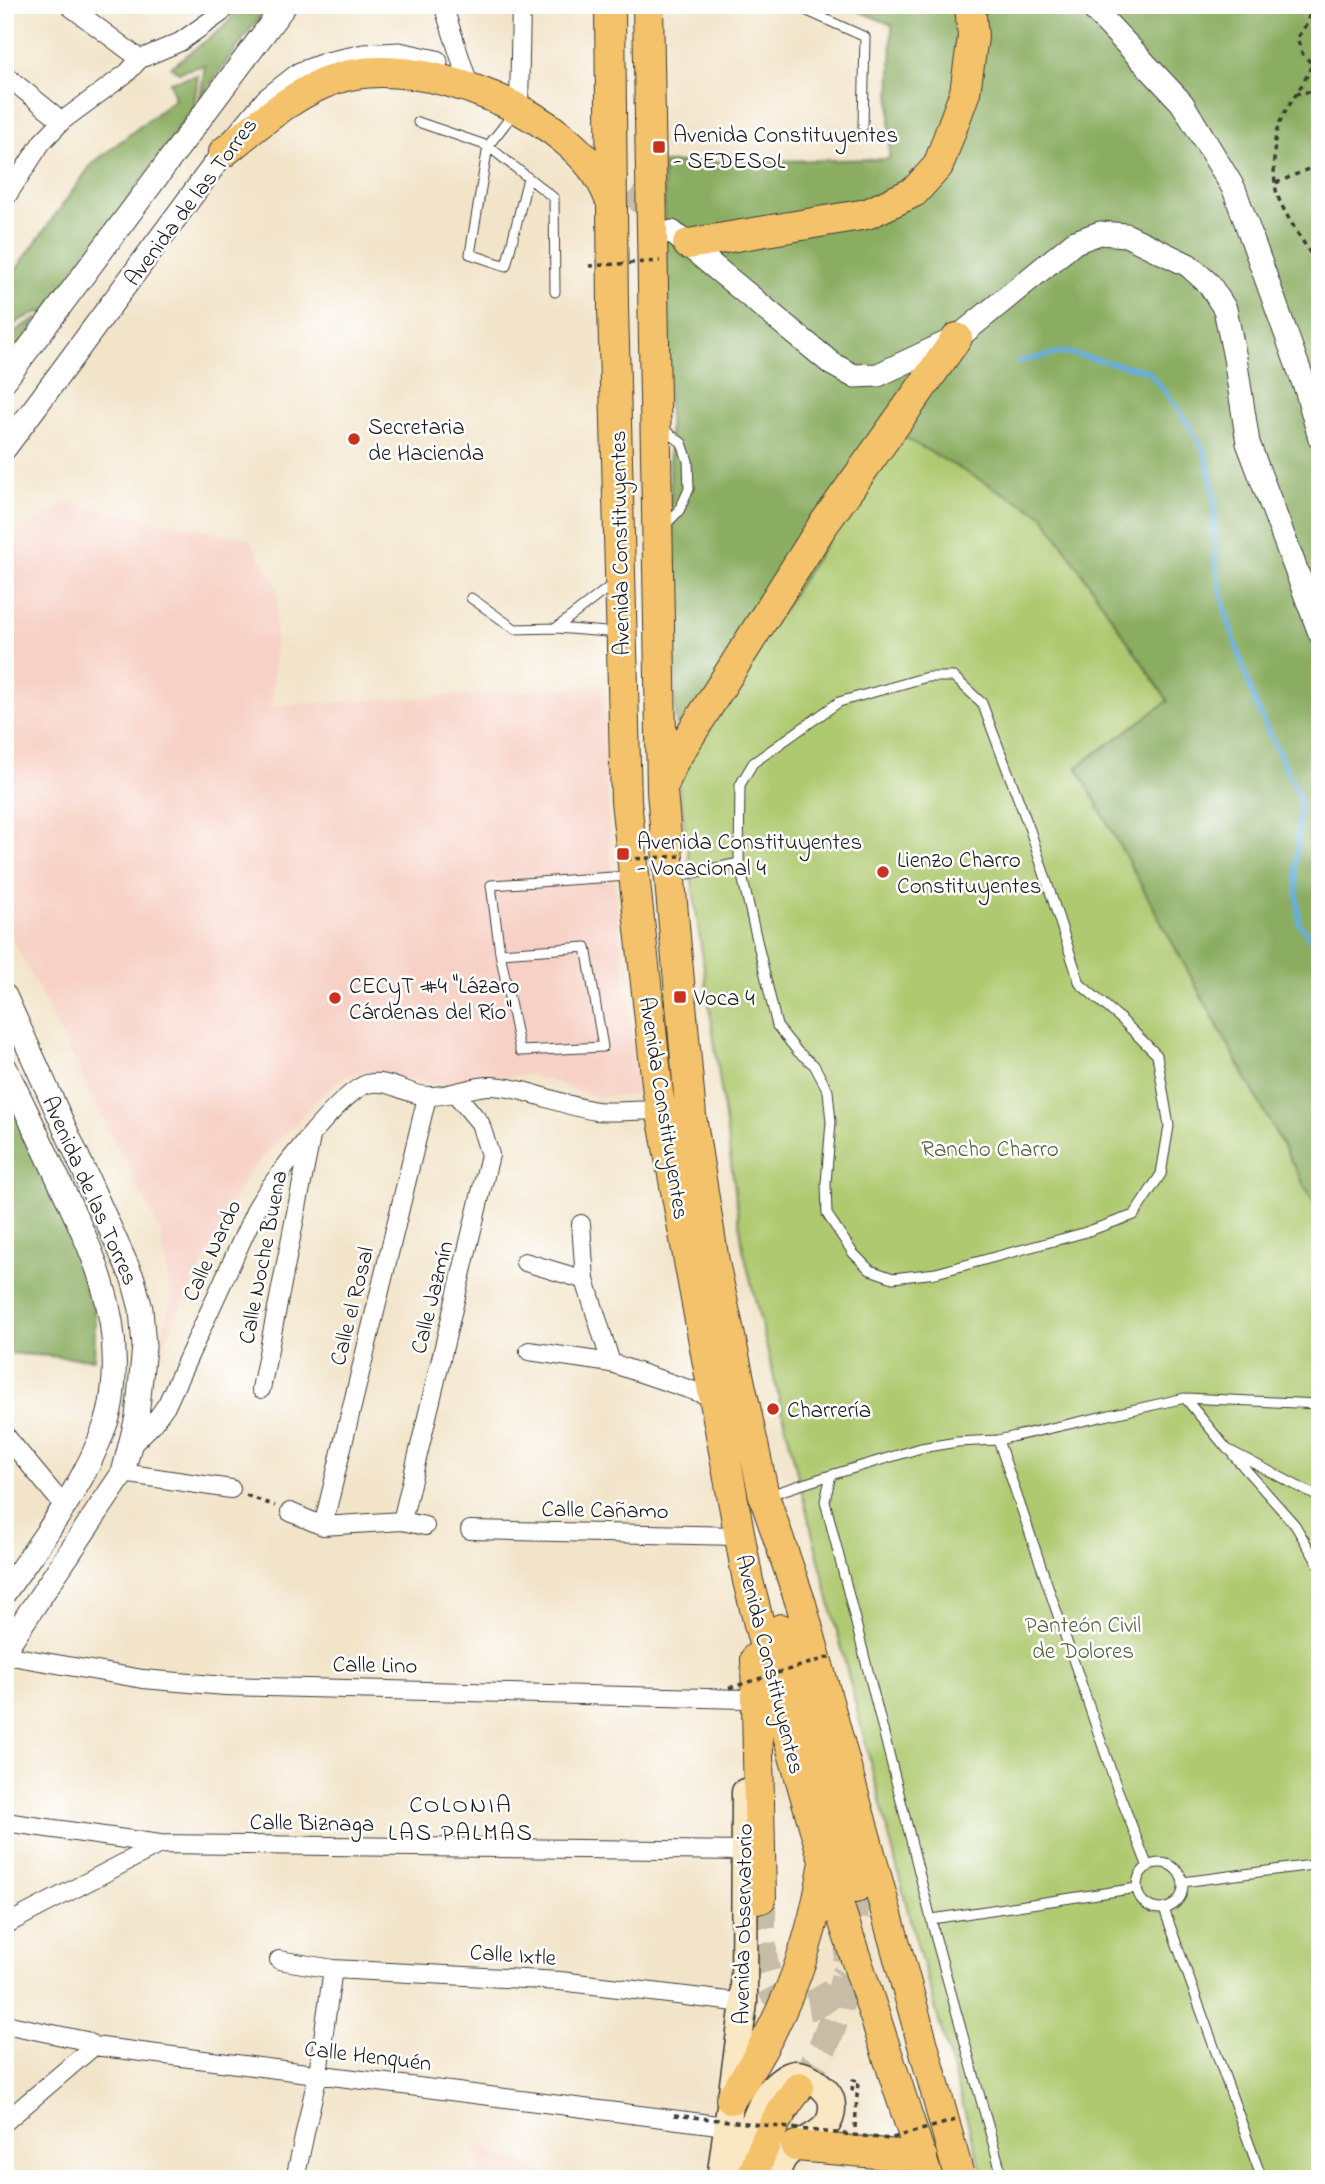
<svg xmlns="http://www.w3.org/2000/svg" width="1325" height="2184" viewBox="0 0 1325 2184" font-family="'Indie Flower',sans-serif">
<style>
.built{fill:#f7d1c6}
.green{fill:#afc96f;stroke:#667246;stroke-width:2}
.forest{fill:#8bad62;stroke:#54643f;stroke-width:2}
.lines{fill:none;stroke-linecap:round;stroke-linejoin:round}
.stream{stroke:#65aedc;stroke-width:5}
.tertiary-tunnel{stroke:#c7bca6;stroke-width:23;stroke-dasharray:23 11;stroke-linecap:butt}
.trunk-tunnel{stroke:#c7bca6;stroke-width:30;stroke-dasharray:30 15;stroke-linecap:butt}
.service-casing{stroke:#3c3a36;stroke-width:11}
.minor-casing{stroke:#3c3a36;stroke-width:20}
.tertiary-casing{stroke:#3c3a36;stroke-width:25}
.secondary-casing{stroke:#3c3a36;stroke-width:29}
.trunk-casing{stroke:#3c3a36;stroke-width:32}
.path{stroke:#3c3a36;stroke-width:3.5;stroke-dasharray:5 5;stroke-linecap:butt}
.service{stroke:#fff;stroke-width:9}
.minor{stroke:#fff;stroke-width:18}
.tertiary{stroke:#fff;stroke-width:23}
.secondary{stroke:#fae7c3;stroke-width:26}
.trunk{stroke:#f3c26a;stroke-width:30}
.path-bridge{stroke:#3c3a36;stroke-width:3.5;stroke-dasharray:5 5;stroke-linecap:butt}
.poi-dot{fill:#c8321e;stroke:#fff;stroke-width:2.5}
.labels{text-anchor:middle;stroke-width:5;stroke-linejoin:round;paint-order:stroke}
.poi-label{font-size:23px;fill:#1c1c1c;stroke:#fff;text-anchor:start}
.street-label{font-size:23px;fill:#1c1c1c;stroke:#fff}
.park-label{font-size:23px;fill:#57613d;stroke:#fff}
.neighbourhood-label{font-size:24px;letter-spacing:2px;fill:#1c1c1c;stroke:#fff}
</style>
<rect width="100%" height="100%" fill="#fff"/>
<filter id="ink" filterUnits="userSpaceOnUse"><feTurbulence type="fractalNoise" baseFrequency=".0143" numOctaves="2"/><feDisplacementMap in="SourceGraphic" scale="14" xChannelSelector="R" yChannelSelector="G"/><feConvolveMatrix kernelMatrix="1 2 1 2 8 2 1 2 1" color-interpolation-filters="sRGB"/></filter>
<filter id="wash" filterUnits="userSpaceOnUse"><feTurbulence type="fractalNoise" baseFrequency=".00686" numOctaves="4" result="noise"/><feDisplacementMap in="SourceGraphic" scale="28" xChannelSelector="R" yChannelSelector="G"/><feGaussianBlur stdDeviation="1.57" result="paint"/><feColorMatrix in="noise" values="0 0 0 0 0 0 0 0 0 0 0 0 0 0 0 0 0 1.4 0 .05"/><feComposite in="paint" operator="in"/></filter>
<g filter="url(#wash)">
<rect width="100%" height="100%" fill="#f2e4c9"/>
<path class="built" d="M 64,502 L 249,539 L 278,586 L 272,706 L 602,687 L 610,853 L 639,1095 L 598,1097 L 530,1075 L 430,1084 L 366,1072 L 346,1075 L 329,1088 L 247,1174 L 157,1357 L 171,1297 L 161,1232 L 5,924 L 5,539 L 12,539 Z
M 476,2143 L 555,2179 L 480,2179 Z"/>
<path class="green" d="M 903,436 L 1043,515 L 1168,701 L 1077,767 L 1320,1214 L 1320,2179 L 984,2179 L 911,1923 L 800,1485 L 743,1249 L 677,772 L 846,512 Z"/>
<path class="forest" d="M 242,5 L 268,5 L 200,99 L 205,65 L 179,72 L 171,67 L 224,27 Z
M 844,5 L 1320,5 L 1320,1214 L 1077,767 L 1168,701 L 1043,515 L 903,437 L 846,512 L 677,772 L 663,163 L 889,159 L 892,25 Z
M 198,75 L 194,107 L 43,316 L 41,311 L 18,321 L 5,334 L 5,285 L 92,164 L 175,99 L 170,82 Z
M 37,319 L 5,367 C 5,337 9,332 37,319 Z
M 5,1086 L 75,1237 L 91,1281 L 95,1322 L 94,1359 L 5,1353 Z"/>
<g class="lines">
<path class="stream" d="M 1017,362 L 1063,352 L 1148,371 L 1178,408 L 1205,452 L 1214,494 L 1215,562 L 1226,614 L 1255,703 L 1300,798 L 1296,867 L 1299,923 L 1320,952"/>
</g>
</g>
<g filter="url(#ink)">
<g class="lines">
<path class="tertiary-tunnel" d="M 605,169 L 659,220"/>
<path class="trunk-tunnel" d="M 761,1898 C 762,1931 754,2000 798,2006 C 820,2009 834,1991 846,1976
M 799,2087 C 842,2028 852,1959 855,1888"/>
<defs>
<path id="service" d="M 794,5 L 865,37 L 863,126
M 513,114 L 488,146 L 554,198 L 555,292
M 418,122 L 488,146 L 470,254 L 506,266 L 528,178
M 661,427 L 682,443 L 688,461 L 689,489 L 679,511 L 664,526
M 471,598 L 515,629 L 556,628 L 607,632 L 617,635
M 556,628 L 613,584
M 674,877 L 739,863 L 777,1026 L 798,1052 L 814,1065 L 828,1091 L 831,1122 L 826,1183 L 827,1214 L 853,1253 L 870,1270 L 893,1278 L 936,1273 L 1083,1233 L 1134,1215 L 1161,1174 L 1169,1126 L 1157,1055 L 1121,1019 L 1080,984 L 1030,830 L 982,703 L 954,677 L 927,677 L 839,702 L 753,763 L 740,785 L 739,863
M 500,953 L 586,947 L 603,1047 L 520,1051 L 500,953 L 491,885 L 628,876
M 1185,1398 L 1227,1449 L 1320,1498
M 998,1440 L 1117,1788 L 1148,1867
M 1233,1455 L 1295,1525 L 1320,1567
M 769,1495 L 831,1475
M1137 1886a23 23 0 1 1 46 0a23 23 0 1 1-46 0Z
M 1183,1882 L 1320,1864
M 1164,1909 L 1262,2179
M 932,1919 L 1137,1888
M 1003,2179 L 936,1939 L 825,1501 L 831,1475 L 921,1448 L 957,1442 L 998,1440 L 1185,1398 L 1320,1404"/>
<path id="minor" d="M 68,5 L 140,59
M 443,5 L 470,88
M 5,75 L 62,121
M 519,108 L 521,5
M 5,199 L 42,142 L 62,121 L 127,73 L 140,59 L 180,42 L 221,13 L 228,5
M 581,1224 L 585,1280 L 611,1363
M 525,1262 L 585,1280
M 529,1351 L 611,1363 L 715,1398
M 261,1389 L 311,1137
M 5,1435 L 64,1506
M 132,1445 L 152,1425 L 167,1404 L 257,1207 C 272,1181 340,1092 367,1084 C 388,1078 409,1096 429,1096 C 450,1097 472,1085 492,1086 C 529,1088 561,1106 597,1111 C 617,1113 640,1110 661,1110
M 123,1473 L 231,1489
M 290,1512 L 323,1526 L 402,1521 L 425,1526
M 402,1521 L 490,1155 L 480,1123 L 455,1093
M 323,1526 L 427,1097
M 470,1530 L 739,1536
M 5,1655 L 143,1679 L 225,1686 L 745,1699
M 5,1822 L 160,1844 L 745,1851
M 5,1925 L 160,1844
M 279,1960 L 333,1969 L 560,1981 L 744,2003
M 5,2024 L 86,2041 L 94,2046 L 726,2126
M 5,2122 L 94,2046
M 295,2179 L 318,2073 L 333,1969"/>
<path id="tertiary" d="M 1090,5 L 1182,103 L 1234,189 L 1307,392 L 1320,438
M 672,232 L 832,364 L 854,376 L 878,375 L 957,338 L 1075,242 L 1100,233 L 1126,235 L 1188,265 L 1209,284 L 1225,309 L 1235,358 L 1248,443 L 1320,633
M 5,380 L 285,5
M 5,448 L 224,152 L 267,100 L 300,74 L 327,64 L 364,56 L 399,54 L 436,62
M 5,996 L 133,1279 L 141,1309 L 144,1347 L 137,1417 L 123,1473 L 5,1649
M 5,1067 C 24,1106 42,1144 60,1183 C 90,1247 118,1302 114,1376 C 113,1391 112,1408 106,1423 C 85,1485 42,1539 5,1592"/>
<path id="secondary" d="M 720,2179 L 744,2003 L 745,1792
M 729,2179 L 765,2096 C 772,2088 784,2075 795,2074 C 807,2074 815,2081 823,2088 C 829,2094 832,2098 832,2107 C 833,2135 802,2137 786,2155 C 780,2161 778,2170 775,2179"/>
<path id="trunk" d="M 610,5 L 613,307 L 626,801 L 658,1093 L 748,1581 L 782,1714 L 825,1864 L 928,2179
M 648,5 L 662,791 L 691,1116 L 714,1262 L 764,1496 L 801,1604 L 960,2179
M 224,152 C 258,125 293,93 335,79 C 417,50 579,115 609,197
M 688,244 L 867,214 L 914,192 L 938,166 L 965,92 L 973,37 L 970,5
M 664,784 L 673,762 L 821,528 L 957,338
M 781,1629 L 851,1863 L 855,1888
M 756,1658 L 761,1898
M 731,2099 C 780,2027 810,1954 824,1867
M 796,2146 L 922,2157
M 752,2179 C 765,2139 774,2120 799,2087"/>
</defs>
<use href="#service" class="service-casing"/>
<use href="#minor" class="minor-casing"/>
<use href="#tertiary" class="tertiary-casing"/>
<use href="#secondary" class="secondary-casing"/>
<use href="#trunk" class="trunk-casing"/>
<path class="path" d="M 1312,5 L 1307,23 L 1297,38 L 1302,53 L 1312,64 C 1304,87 1285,106 1277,130 C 1273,144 1273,180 1277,194 C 1284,215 1308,248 1320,269
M 1295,94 L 1320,90
M 1276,183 L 1320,164
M 246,1495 L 275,1506
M 852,2091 L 853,2080 L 858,2081
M 855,2128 L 858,2081"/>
<use href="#service" class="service"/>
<use href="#minor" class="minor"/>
<use href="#tertiary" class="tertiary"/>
<use href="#secondary" class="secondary"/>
<use href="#trunk" class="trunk"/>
<path class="path-bridge" d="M 589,266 L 660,261
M 616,860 L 680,856
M 729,1688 L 833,1656
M 674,2115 L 889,2139 L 956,2120"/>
</g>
</g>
<g class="poi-dot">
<rect x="652" y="140" width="14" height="14" rx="3.5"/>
<circle cx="354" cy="439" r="7"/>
<rect x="616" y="847" width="14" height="14" rx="3.5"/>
<circle cx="883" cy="872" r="7"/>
<rect x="673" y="990" width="14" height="14" rx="3.5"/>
<circle cx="335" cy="998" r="7"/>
<circle cx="773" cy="1409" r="7"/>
</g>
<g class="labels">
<g class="poi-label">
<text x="673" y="142">Avenida Constituyentes<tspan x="673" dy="26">- SEDESOL</tspan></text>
<text x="368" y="434">Secretaria<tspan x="368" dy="26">de Hacienda</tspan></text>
<text x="637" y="849">Avenida Constituyentes<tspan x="637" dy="26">- Vocacional 4</tspan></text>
<text x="897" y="867">Lienzo Charro<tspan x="897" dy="26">Constituyentes</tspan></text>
<text x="349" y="993">CECyT #4 "Lázaro<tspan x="349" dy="26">Cárdenas del Río"</tspan></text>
<text x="694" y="1005">Voca 4</text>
<text x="787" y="1417">Charrería</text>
</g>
<g class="street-label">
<text transform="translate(190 201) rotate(-53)" y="8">Avenida de las Torres</text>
<text transform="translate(619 543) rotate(-91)" y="8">Avenida Constituyentes</text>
<text transform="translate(665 1108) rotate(81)" y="8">Avenida Constituyentes</text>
<text transform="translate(91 1190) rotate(66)" y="8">Avenida de las Torres</text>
<text transform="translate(211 1250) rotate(-65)" y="8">Calle Nardo</text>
<text transform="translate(262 1257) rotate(-79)" y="8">Calle Noche Buena</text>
<text transform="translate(431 1297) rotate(-76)" y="8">Calle Jazmín</text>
<text transform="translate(351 1306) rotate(-76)" y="8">Calle el Rosal</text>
<text transform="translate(605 1509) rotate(1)" y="8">Calle Cañamo</text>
<text transform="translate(375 1664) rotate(1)" y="8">Calle Lino</text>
<text transform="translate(771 1664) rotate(76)" y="8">Avenida Constituyentes</text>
<text transform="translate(312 1822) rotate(1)" y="8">Calle Biznaga</text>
<text transform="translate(742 1924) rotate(-89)" y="8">Avenida Observatorio</text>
<text transform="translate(513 1954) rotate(4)" y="8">Calle Ixtle</text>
<text transform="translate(368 2055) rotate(7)" y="8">Calle Henquén</text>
</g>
<g class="park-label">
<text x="990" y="1156">Rancho Charro</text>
<text x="1083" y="1632">Panteón Civil<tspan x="1083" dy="26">de Dolores</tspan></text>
</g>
<g class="neighbourhood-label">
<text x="461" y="1812">COLONIA<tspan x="461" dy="28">LAS PALMAS</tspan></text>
</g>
</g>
<rect width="1325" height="2184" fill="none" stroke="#fff" stroke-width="28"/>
</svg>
